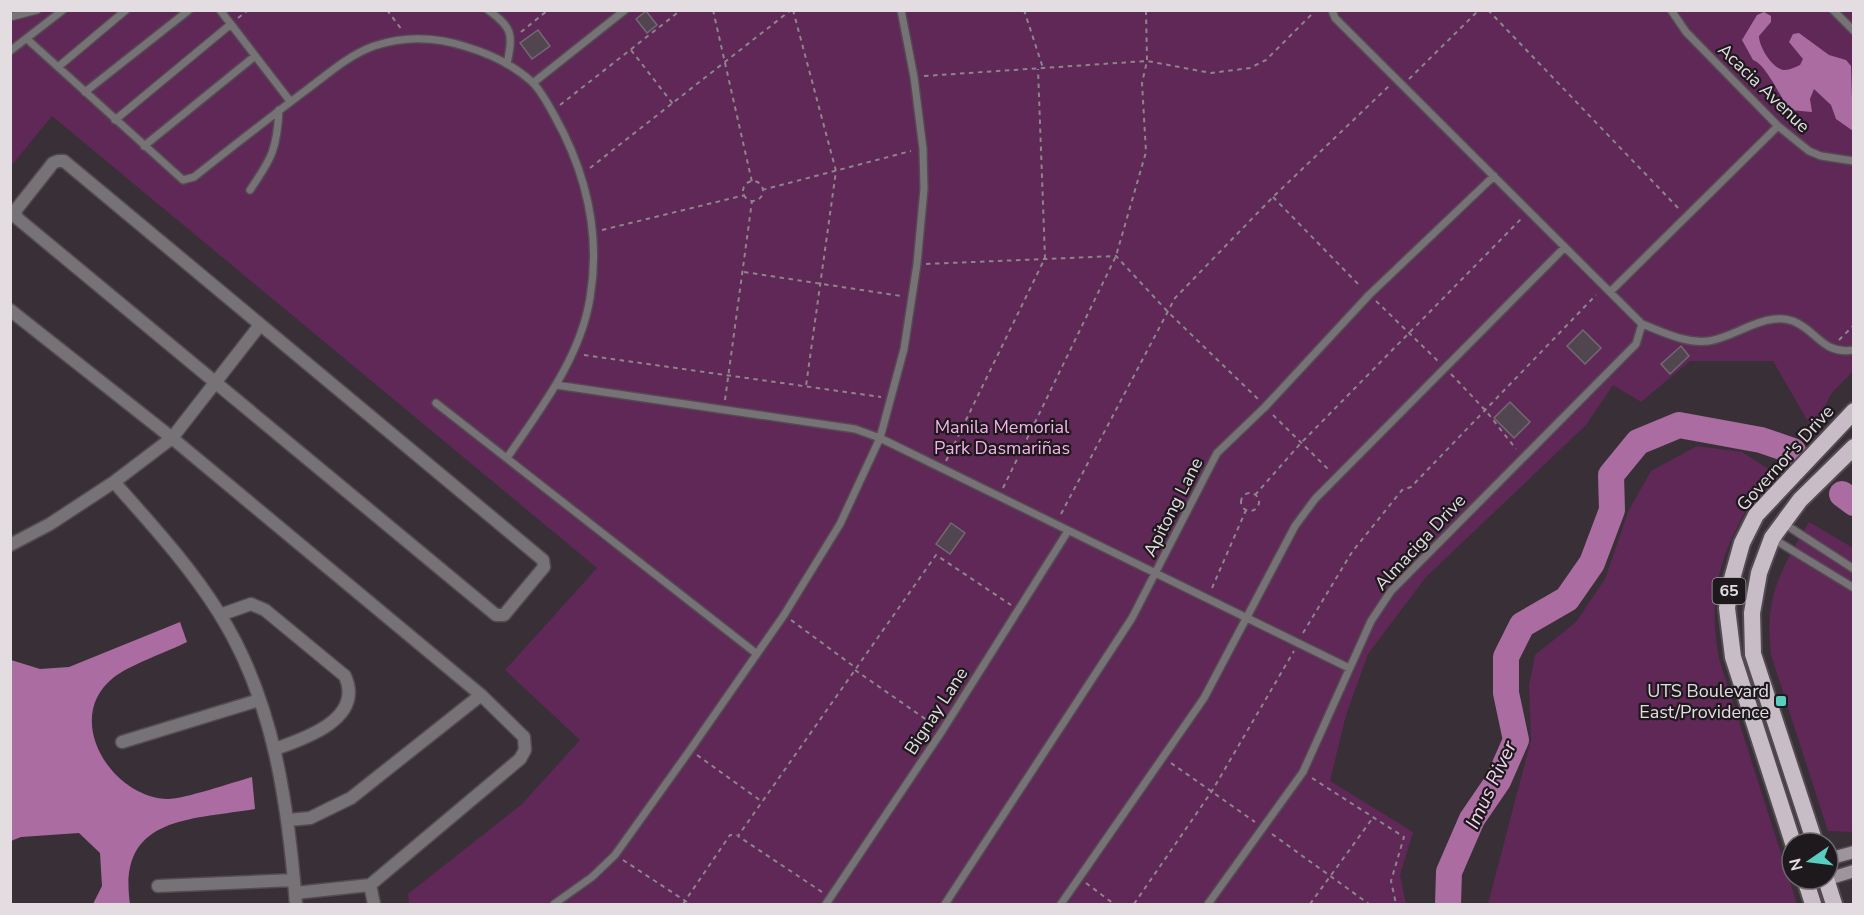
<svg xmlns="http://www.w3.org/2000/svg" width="1864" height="915" viewBox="0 0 1864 915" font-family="'Nunito Sans',sans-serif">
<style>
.green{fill:#5f2857}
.water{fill:#ab6ca1}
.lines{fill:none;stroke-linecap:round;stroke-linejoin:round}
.river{stroke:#ab6ca1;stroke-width:26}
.building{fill:#51464f;stroke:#746972;stroke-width:1.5}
.service-casing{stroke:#544b52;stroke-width:10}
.minor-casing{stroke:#544b52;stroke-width:15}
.secondary-casing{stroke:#544b52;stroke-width:15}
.trunk-casing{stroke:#544b52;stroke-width:20}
.path{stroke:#8d858b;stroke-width:2;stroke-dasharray:4.5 4.5;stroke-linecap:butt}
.service{stroke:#777276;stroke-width:7}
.minor{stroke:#777276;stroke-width:12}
.secondary{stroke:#9e959c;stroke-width:12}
.trunk{stroke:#c8bdc6;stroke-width:16}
.poi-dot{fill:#59cebe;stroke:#1d191c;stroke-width:2}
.labels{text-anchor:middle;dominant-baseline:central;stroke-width:4.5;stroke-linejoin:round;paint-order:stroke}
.shield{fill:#1d191c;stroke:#a8a2a7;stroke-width:1.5}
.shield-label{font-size:16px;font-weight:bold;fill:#e3dde2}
.street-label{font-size:18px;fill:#e3dde2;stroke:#1d191c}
.park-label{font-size:18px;fill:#f7b1ea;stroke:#1d191c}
.poi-label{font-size:18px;fill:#e3dde2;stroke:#1d191c;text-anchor:end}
.water-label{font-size:20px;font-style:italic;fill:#f6d2ef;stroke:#1d191c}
</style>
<rect width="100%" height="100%" fill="#392f37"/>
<path class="green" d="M11,11H1853V371L1831,394L1813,430L1773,361H1690L1641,402L1613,385L1586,425L1426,577L1368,654L1346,715L1330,781L1413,832L1400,875L1406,904H409L408,894L522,804L580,740L505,670L597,568L52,116L11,166Z
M1697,446L1742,452L1770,470C1729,537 1704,579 1719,659L1797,904H1488L1531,740L1529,686L1535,655L1576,622L1605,579L1628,512L1651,471Z
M1809,522L1853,548V832L1828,831L1771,655C1764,596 1780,572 1809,522Z"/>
<path class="water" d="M1764,12L1771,16V22L1759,36C1759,47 1773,70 1785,70C1790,70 1795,67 1800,65L1803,59L1789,42L1793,34L1799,33L1829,55L1846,60L1851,66L1853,131L1836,119L1831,105L1814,89L1810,99L1812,112L1790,110C1780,97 1766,64 1753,60L1742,40L1757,15Z
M180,622L187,642C169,651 127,666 113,678C62,719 112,798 168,799C184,799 234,782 252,777L255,809C190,820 117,816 130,904H93L102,886L100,853L79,833L21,837L11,841V660L40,669L69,667Z"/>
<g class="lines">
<path class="river" d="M1842,494L1854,503
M1448,904L1449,872L1472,819L1498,781L1516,740L1506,693V657L1522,625L1567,599L1592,563L1612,510L1611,475L1638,442L1679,425L1761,440L1793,451"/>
</g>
<path class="building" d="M646,11L657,25L647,33L636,19Z
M538,30L550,46L532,59L520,43Z
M1583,330L1601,348L1585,364L1567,346Z
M1681,346L1689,356L1670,374L1661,364Z
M1510,402L1530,422L1514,438L1494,418Z
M951,523L965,533L950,554L936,544Z"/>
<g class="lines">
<defs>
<path id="service" d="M220,10L290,101
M488,10C513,28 513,34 507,64
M1332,10L1335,18L1642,324C1663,332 1686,344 1709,341C1736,337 1765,311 1793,321C1818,331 1822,355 1854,350
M1671,10L1686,32L1778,126L1809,151L1821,156L1854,161
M1833,10L1854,31
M10,17L37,10
M27,39L183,180L194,177C232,147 270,117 309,88C329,73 349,55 374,46C404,36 437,37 467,47C490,54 513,65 531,81C540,89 548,104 554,115C586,172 601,233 590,298C580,359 540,409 507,458
M10,51L63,10
M58,67L126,10
M533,83L625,10
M85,92L189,10
M115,120L231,24
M144,146L255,56
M250,190C272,158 277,149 279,110
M1610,292L1778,126
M556,385L855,429L880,438L1349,668
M436,403L757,654
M1783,523L1854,569
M1772,538L1854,588
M554,904L592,877L615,855L690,750L784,615L840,524L880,438L904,349L917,264L924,189L923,149L914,77L901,10
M826,904L942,731L1068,531
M945,904L1132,618L1217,453L1265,407L1369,295L1494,176
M1061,904L1204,698L1295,526L1315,499L1565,247
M1208,904L1303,772L1371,621L1391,591L1636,344L1642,324"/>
<path id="minor" d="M58,161H64L543,560L544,567L504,615H496L17,218L15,211L53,163Z
M10,310L172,438L481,695L524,737L525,750L520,759L370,885L295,893
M114,482C151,524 189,565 219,613C274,700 288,804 296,904
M10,545L50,524L114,482L172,438L260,325
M220,615L251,604L265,610L345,676C364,718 307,738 275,749
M122,742L259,700
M288,820L310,818L351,798L481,695
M370,885L374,904
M158,886L294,880"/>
<path id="secondary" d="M1828,859L1854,852
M1828,879L1854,871"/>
<path id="trunk" d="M1793,843L1733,657L1727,608L1730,586L1742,543L1756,515L1854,411
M1815,843L1753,654L1752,613L1759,573L1772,538L1800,500L1854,447
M1805,879L1813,904
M1826,879L1834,904"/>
</defs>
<use href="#service" class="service-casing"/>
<use href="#minor" class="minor-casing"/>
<use href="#secondary" class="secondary-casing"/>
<use href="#trunk" class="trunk-casing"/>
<path class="path" d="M387,10L402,30
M713,10L752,182
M793,10L836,171L806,386
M1024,10L1043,68
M1488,10L1680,210
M238,18L248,10
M521,32L548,10
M631,50L673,104
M924,76L1147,61L1211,73L1250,68L1266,60L1316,10
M1409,79L1479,10
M560,105L681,10
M590,168L791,10
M743 191a10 10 0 1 1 20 0a10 10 0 1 1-20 0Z
M762,190L911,151
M1273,197L1361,287
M602,230L745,195
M926,264L1116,256L1168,312L1259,400
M744,272L901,296
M1376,301L1439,362
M1839,340L1854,325
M584,355L881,397
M1451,374L1486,411L1516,449
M725,400L752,201
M1273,415L1329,470
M946,461L1045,258L1038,69
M1003,488L1116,256L1146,152L1142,83L1147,61L1146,10
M1241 502a9 9 0 1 1 18 0a9 9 0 1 1-18 0Z
M1255,495L1301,443L1521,219
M1061,514L1175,298L1273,197L1390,85
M1212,588L1246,510
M791,620L856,668
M1303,633L1352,552L1402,490L1411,487L1596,295
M855,670L934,725
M697,755L761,801
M1171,763L1255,822
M1312,778L1404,837L1391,881L1396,904
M1272,834L1369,904
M623,860L690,904
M1086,883L1114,904
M822,892L738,836L936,555L1011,605
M683,904L730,835H737
M1134,904L1212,791L1294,651
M1310,904L1372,819"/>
<use href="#service" class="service"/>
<use href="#minor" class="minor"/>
<use href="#secondary" class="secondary"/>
<use href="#trunk" class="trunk"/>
</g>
<rect class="poi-dot" x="1775" y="695" width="12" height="12" rx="3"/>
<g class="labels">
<rect class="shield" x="1712.5" y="578" width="33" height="26" rx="4.5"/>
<g class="shield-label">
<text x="1729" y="591">65</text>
</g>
<g class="street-label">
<text transform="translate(1764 88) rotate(44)">Acacia Avenue</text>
<text transform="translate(1785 458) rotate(-48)">Governor's Drive</text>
<text transform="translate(1173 507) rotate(-63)">Apitong Lane</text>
<text transform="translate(1420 542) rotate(-47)">Almaciga Drive</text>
<text transform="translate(936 711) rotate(-57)">Bignay Lane</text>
</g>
<g class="park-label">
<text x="1002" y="427">Manila Memorial<tspan x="1002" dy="21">Park Dasmariñas</tspan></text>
</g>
<g class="poi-label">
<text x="1769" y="691">UTS Boulevard<tspan x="1769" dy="21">East/Providence</tspan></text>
</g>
<g class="water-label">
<text transform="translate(1491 785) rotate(-65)">Imus River</text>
</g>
</g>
<rect width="1864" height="915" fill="none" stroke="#e3dde2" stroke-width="24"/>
<g transform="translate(1810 861) rotate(256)"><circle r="28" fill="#1d191c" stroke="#6c676b" stroke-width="1.5"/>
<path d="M0-4.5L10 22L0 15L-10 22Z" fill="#59cebe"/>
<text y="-9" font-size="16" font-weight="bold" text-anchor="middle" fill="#e3dde2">N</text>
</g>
</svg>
